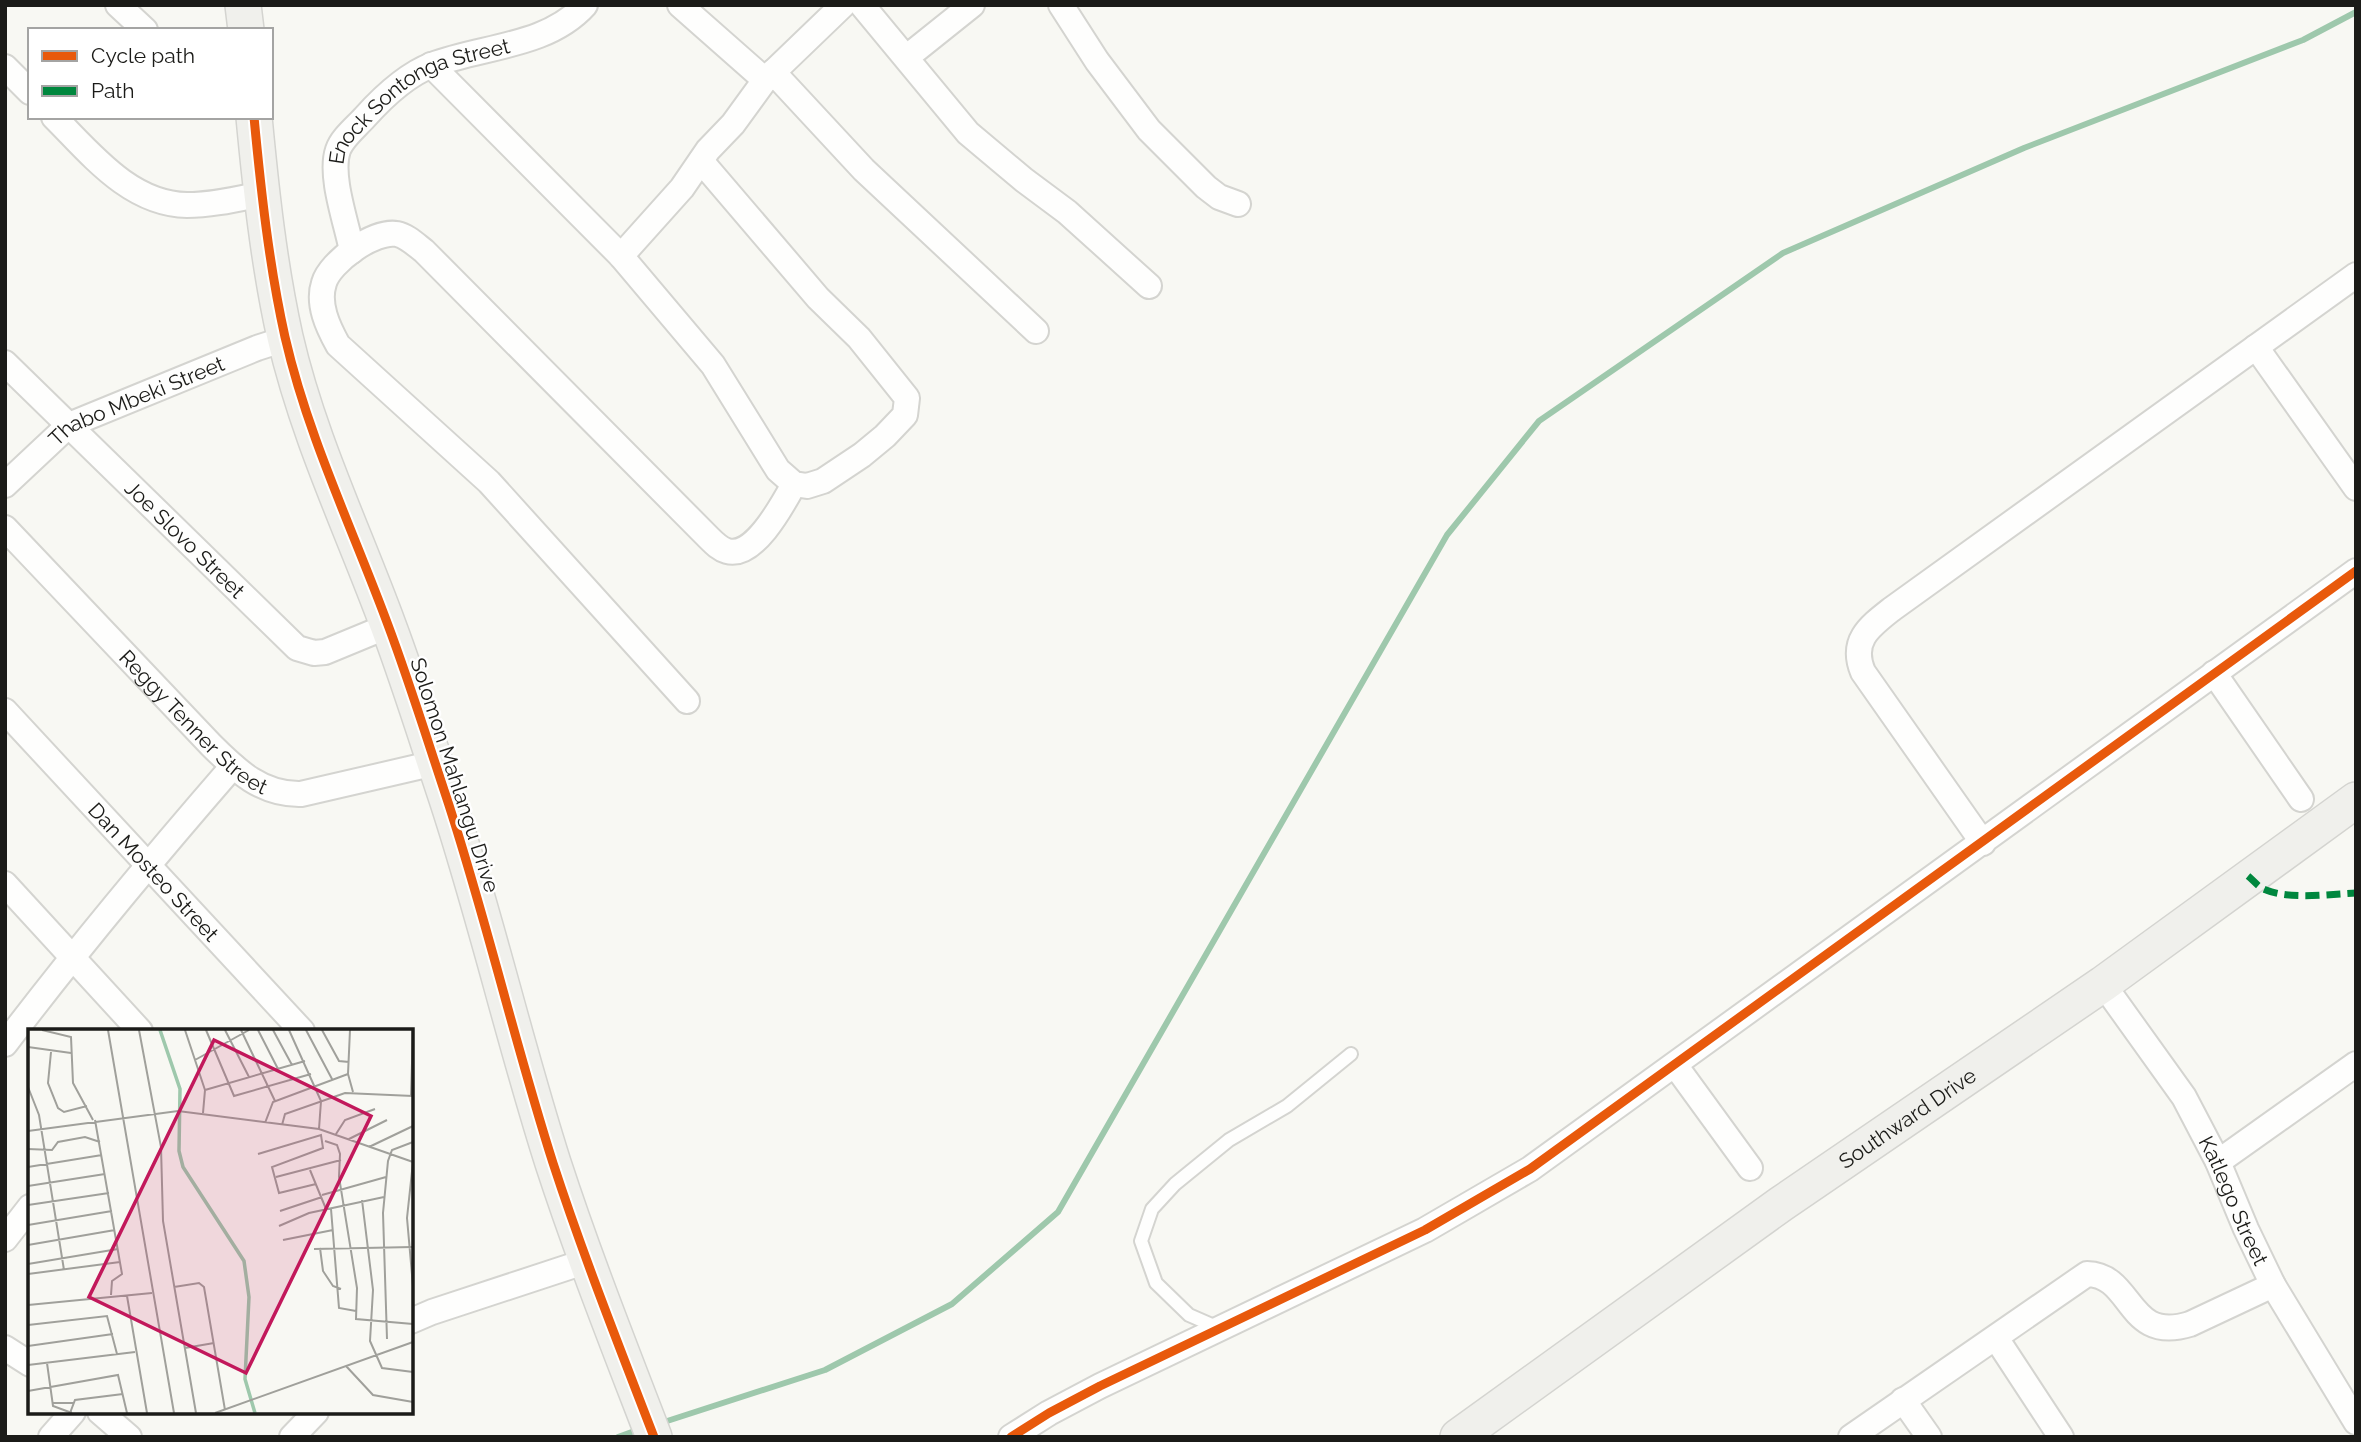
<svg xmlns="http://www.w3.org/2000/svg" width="2361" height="1442" viewBox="0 0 2361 1442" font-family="Raleway,sans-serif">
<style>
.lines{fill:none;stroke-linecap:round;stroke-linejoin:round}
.stream{stroke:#9ec8ac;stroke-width:6}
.lane-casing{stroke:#d4d4d0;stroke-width:16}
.street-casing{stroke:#d4d4d0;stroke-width:28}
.secondary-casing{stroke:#d4d4d0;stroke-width:38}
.lane{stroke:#fefefd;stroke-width:12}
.street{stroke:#fefefd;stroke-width:24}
.secondary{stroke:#f0f0ec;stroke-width:35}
.quiet{stroke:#00873e;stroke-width:7;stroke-dasharray:14 7;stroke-linecap:butt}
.cycleway-casing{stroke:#fff;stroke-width:13}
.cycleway{stroke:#e8590c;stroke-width:9}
.labels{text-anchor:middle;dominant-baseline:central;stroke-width:5;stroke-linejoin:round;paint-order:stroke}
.street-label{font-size:21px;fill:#1b1b18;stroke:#fff}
.inset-river{fill:none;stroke:#9ec8ac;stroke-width:3.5}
.inset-road{fill:none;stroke:#a0a09b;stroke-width:2}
.view{fill:#c2185b;fill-opacity:0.15;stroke:#c2185b;stroke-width:3.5}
.inset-edge{fill:none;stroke:#1b1b18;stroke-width:3.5}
</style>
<rect width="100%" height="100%" fill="#f8f8f3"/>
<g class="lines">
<path class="stream" d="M661,1423L825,1370L952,1304L1058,1212L1447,535L1539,421L1783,253L2024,148L2303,40L2356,12
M618,1437L640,1429"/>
<defs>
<path id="lane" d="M1221,1329L1189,1315L1156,1283L1141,1241L1152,1209L1175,1184L1229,1140L1287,1106L1351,1054"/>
<g id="street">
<path d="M118,5L145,30"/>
<path d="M680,5L765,80"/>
<path d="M862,5L968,133L1024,180L1067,212L1149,286"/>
<path d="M1061,5L1097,61L1149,130L1206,187L1219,197L1238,204"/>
<path d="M907,57L972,5"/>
<path d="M431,65L621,256L713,365L778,470L794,484L807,486L823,481L862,455L885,436L905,415L907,398L859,338L818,298L701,161"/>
<path d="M5,67L30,92"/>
<path d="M773,72L864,170L1036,331"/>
<path d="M54,117C91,154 130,204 187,205C212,205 237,199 262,194"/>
<path id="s1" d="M352,251C347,224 329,176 338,150C342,138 356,127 365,117C383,97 406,75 432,65C482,46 547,47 585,5"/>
<path d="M621,256L682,188L708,150L733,124L765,80L843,5"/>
<path d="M2256,347L2356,488"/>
<path id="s2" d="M5,363L297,648L314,653L325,652L388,626"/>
<path id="s3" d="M5,485L69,425L257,348L285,339"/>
<path id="s4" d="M5,528L211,745C237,771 262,795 301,794L435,763"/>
<path d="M2214,673L2301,799"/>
<path d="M687,701L489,482L338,345C328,327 317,304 324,283C330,262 374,230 397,234C407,236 416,245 424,251L709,538C715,544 720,549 727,551C754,559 783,504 794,484"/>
<path id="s5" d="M5,711L302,1031"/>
<path d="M1983,843L1863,672C1850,641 1869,627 1892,609L2356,275"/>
<path d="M5,884L140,1031"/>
<path id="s6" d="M2103,984L2184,1097L2218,1162L2246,1229L2273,1285L2356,1422"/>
<path d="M5,1044C78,948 154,857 233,766"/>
<path d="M1675,1065L1750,1168"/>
<path d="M2218,1162L2356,1064"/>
<path d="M5,1239L30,1207"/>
<path d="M411,1321L432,1312L587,1261"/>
<path d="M1996,1338L2061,1437"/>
<path d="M5,1348L30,1364"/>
<path d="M1903,1400L1929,1437"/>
<path d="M100,1412L129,1437"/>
<path d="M51,1437L73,1412"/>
<path d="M292,1437L316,1412"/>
<path d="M1011,1437L1049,1413L1100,1386L1425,1230L1530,1169L2356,571"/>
<path d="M1851,1437L2087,1274C2134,1275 2126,1344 2190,1324L2273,1285"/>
</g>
<g id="secondary">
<path d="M243,5L246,30"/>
<path d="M254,117C261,191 269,265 285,337C308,437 353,530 388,625C409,681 427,739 446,796C486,917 514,1041 553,1163C583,1255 619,1346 654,1437"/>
<path id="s7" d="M1458,1437L1781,1204L2103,984L2356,800"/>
</g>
</defs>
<use href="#lane" class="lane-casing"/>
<use href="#street" class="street-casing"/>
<use href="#secondary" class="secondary-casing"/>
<use href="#lane" class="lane"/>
<use href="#street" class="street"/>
<use href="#secondary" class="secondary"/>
<path class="quiet" d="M2248,876C2254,881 2259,888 2266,890C2290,900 2330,894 2356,893"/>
<defs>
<path id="cycleway" d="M254,117C261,191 269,265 285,337C308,437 353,530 388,625C409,681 427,739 446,796C486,917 514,1041 553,1163C583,1255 619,1346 654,1437
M1011,1437L1049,1413L1100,1386L1425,1230L1530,1169L2356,571"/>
</defs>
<use href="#cycleway" class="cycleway-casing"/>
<use href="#cycleway" class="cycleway"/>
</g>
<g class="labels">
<g class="street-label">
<text stroke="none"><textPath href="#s1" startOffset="200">Enock Sontonga Street</textPath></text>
<text stroke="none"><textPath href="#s3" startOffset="159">Thabo Mbeki Street</textPath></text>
<text stroke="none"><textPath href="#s2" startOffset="252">Joe Slovo Street</textPath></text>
<text stroke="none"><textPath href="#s4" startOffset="271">Reggy Tenner Street</textPath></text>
<text transform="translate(455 775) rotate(72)">Solomon Mahlangu Drive</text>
<text stroke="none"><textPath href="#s5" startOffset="219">Dan Mosteo Street</textPath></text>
<text stroke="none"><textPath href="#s7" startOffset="551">Southward Drive</textPath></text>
<text stroke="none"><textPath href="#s6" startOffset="254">Katlego Street</textPath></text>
</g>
</g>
<g transform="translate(28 1029)">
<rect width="385" height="385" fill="#f8f8f3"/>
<path class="inset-river" d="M132,1L152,60L151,122L155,138L216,232L221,268L217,350L227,384"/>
<path class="inset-road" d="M14,1L43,8L45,54L65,91M80,1L146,384M111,1L133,118L135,192L168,384M157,1L177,61L175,84M178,1L206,67L283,45M197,1L221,48M213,1L247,72M230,1L250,40M245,1L264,36M261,1L293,72L291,100M278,1L304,50M294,1L311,32L321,33M322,1L320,45L325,63M0,18L43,24M23,23L20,54L30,79L36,83L59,77M167,31L221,1M0,58L11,86L36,241M177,61L277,32M383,67L385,1M67,91L94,245L84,252L83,266M237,94L245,73L320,45M254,96L257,85L317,64L385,67M0,102L150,82L291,100L385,133M308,105L317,91L347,80M321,110L359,91M297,112L309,116L312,125L311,148L329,259L328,290L385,295M341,118L385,97M0,120L24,121L30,113L57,108L72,113M230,125L293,106L295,119L244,138L251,164L288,155M385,133L379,189L385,257M0,138L74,126M282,141L298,180M248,148L313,131M0,157L77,145M294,166L358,148M334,171L345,261L342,312L354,339L385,343M0,176L81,164M303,180L311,279L328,282M252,182L294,168M0,196L84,182M251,197L281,184L356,168M255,211L305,201M0,216L87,201M292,219L295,242L305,257L313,260M286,220L385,218M0,235L90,220M0,245L92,233M146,258L171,254L176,258L197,381M99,267L119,384M0,276L124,264M0,296L79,287L89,325M359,310L355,184L360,132L364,121L385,113M0,317L85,305M157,319L186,314M19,334L25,377L44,384M0,336L107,323M318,337L345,366L385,373M0,362L90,346L99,384M24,374H45M42,384L47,371L95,365M187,384L385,313"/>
<path class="view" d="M186,11L343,87L218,344L61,268Z"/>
<rect width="385" height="385" class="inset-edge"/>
</g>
<rect width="2361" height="1442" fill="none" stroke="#1b1b18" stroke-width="14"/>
<rect x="28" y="28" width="245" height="91" fill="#ffffff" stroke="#a4a4a3" stroke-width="2"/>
<rect x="42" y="51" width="35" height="10" fill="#e8590c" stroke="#a4a4a3" stroke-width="2"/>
<text x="91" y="63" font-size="21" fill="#1b1b18">Cycle path</text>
<rect x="42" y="86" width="35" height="10" fill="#00873e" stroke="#a4a4a3" stroke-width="2"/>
<text x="91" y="98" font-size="21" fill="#1b1b18">Path</text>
</svg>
